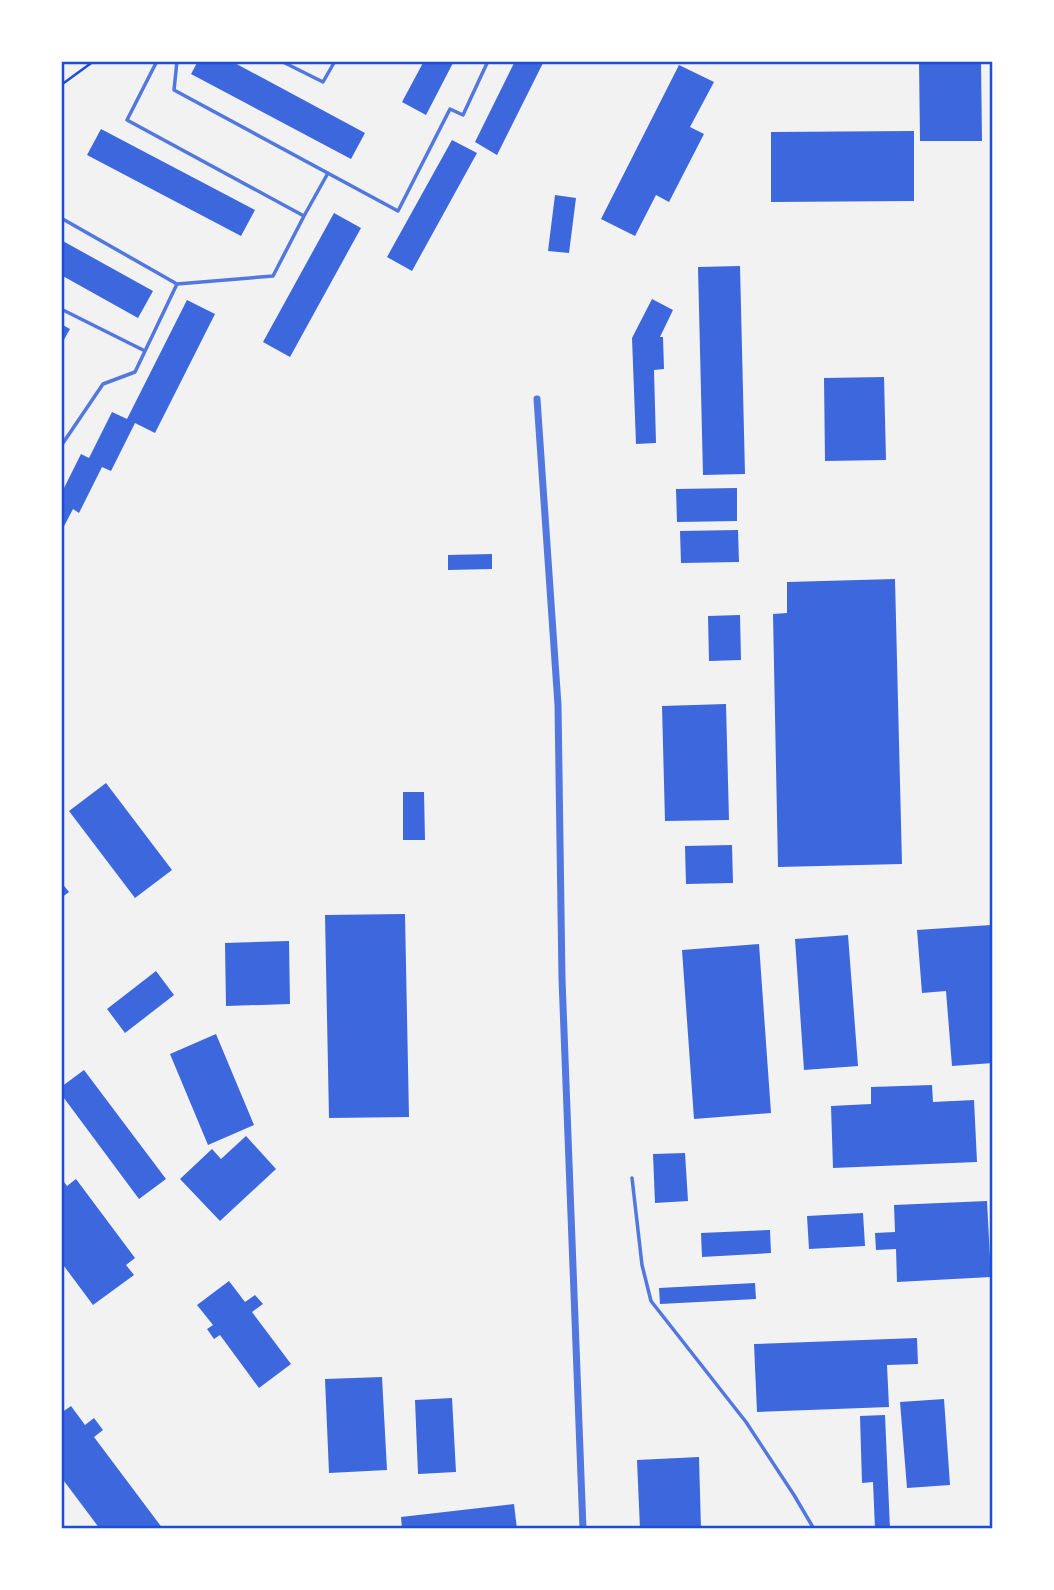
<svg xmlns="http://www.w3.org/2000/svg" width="1054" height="1590" viewBox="0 0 1054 1590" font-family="'Roboto Serif',serif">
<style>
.building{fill:#3d67dc}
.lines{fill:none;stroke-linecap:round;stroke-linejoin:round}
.path{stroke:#1d4ed8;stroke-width:2.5}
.service{stroke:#5277de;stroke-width:3.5}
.minor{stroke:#5277de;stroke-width:7}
.neatline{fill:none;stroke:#1d4ed8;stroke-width:2.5}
</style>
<rect width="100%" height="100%" fill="#f2f2f2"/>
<path class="building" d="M198,61H231L365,133L351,159L191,74Z
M424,61H454L426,115L402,102Z
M515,61H544L497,155L475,142Z
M919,61H981L982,141H920Z
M679,65L714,82L690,127L704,134L669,202L656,195L635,236L601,219Z
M101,129L255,210L241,236L87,155Z
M914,131V201L771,202V132Z
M452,140L477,153L412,271L387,257Z
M555,195L576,198L569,253L548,251Z
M334,213L361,228L290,357L263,342Z
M61,240L153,291L138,318L61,275Z
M740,266L745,474L703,475L698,267Z
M652,299L673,310L660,337H663L664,369L654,370L656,443L636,444L632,338Z
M187,300L215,314L155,433L135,423L111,471L102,467L79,513L73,509L61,532V494L81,454L89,458L112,412L127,419Z
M61,324L70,329L61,345Z
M884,377L886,460L825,461L824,378Z
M737,488V521L677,522L676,489Z
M738,530L739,562L681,563L680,531Z
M492,554V569L448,570V555Z
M895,579L902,864L778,867L773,614L787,613V582Z
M740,615L741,660L709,661L708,616Z
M726,704L729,820L665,821L662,706Z
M106,783L172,870L135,898L69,811Z
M403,792H424L425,840H403Z
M732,845L733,883L686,884L685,846Z
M61,882L69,892L61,898Z
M405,914L409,1117L329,1118L325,915Z
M991,925L993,953V1063L952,1066L946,991L922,993L917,930Z
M848,935L858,1066L804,1070L795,939Z
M289,941L290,1004L226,1006L225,943Z
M759,944L771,1113L694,1119L682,950Z
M156,971L174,995L125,1033L107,1009Z
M216,1034L254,1125L208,1145L170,1054Z
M84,1070L166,1179L139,1199L61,1094V1087Z
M932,1085L933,1102L974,1100L977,1162L833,1168L831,1106L871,1104V1087Z
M246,1136L276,1169L220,1221L180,1179L212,1149L221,1159Z
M685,1153L688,1201L655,1203L653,1154Z
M61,1178L67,1186L76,1179L135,1258L126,1265L134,1275L93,1305L61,1262Z
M987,1201L991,1277L897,1282L896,1249L876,1250L875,1233L895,1232L894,1205Z
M863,1213L865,1246L809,1249L807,1216Z
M770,1230L771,1253L702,1257L701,1233Z
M229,1281L245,1302L255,1295L263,1304L252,1312L291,1364L259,1388L220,1335L214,1339L207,1329L213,1325L197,1305Z
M755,1283L756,1299L660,1304L659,1288Z
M917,1338L918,1364L887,1365L889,1407L757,1412L754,1344Z
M382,1377L387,1470L329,1473L325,1379Z
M452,1398L456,1472L418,1474L415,1400Z
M944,1399L950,1485L907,1488L900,1402Z
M71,1406L85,1425L94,1418L103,1430L94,1437L163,1529H100L61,1477V1413Z
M885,1415L890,1529H875L873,1482L862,1483L860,1416Z
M699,1457L701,1529H640L637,1460Z
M514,1504L517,1529H402L401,1517Z"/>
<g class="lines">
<path class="path" d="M61,85L94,61"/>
<path class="service" d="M157,61L127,120L304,216L328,173
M177,61L174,90L398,211L450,109L463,115L488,61
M281,61L323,82L335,61
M61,218L177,284L273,276L304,216
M61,309L145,351
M61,446L103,384L135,372L177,284
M632,1178L642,1265L651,1301L746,1422L794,1495L814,1529"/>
<path class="minor" d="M537,399L558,705L562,979L583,1529"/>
</g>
<rect width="1054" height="1590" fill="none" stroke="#ffffff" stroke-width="126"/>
<rect x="63" y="63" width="928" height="1464" class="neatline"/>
</svg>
